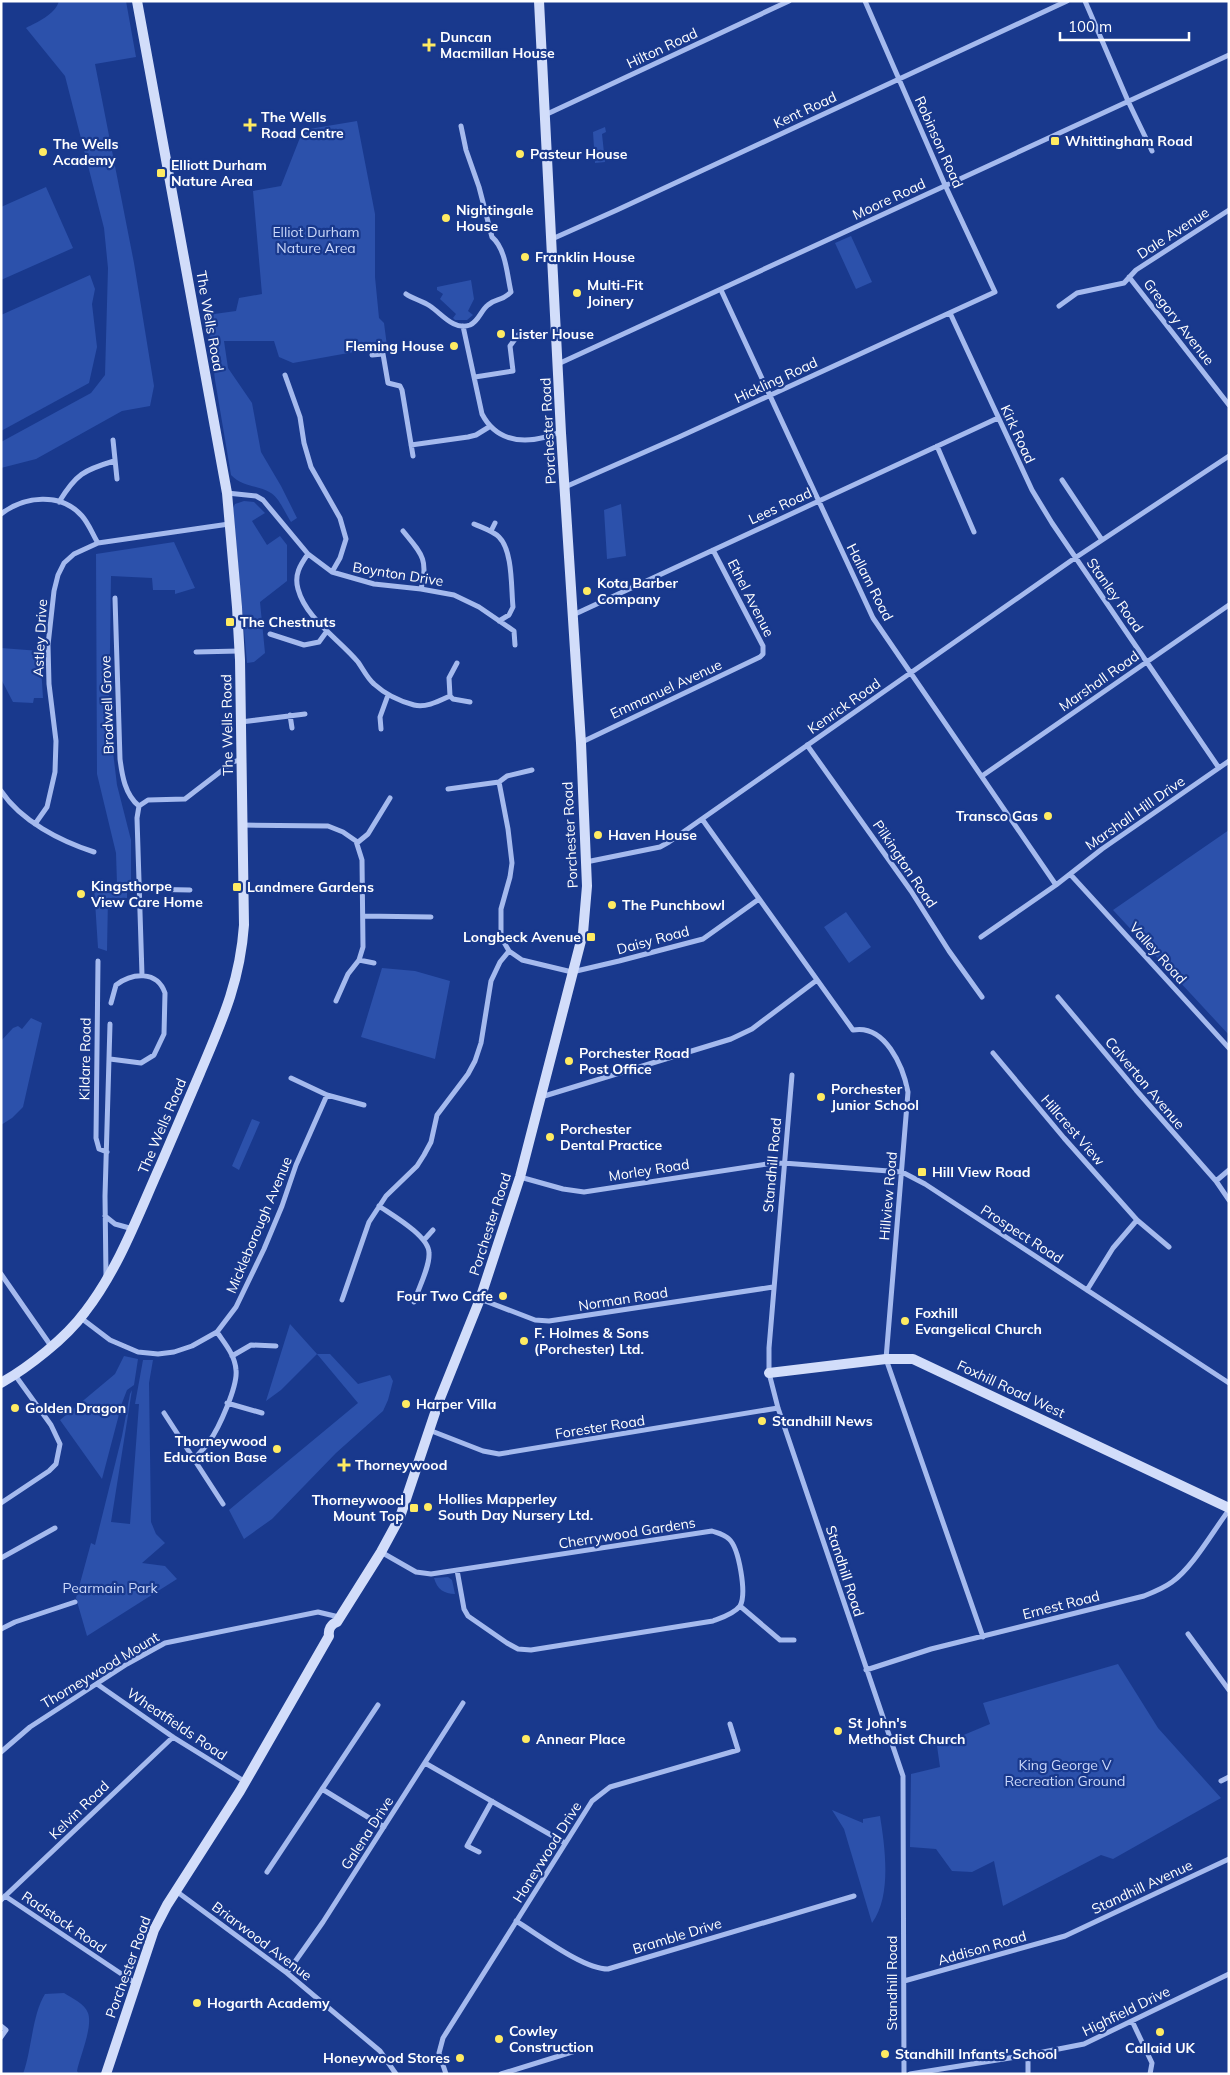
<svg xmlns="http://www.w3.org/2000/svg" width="1230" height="2075" viewBox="0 0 1230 2075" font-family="Mulish,sans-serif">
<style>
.green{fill:#2c51ab}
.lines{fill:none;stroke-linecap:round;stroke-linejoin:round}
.street{stroke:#a5baee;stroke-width:5}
.secondary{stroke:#d2ddfa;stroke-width:10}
.poi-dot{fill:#ffeb62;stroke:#19398d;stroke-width:2}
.labels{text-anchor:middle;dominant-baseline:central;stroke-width:4.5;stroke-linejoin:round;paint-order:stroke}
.poi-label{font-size:14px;font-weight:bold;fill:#fff;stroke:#19398d;text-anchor:start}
.street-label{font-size:14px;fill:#fff;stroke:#19398d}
.park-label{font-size:14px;fill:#cbd8fa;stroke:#19398d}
</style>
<rect width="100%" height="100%" fill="#19398d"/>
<path class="green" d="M59,1H126L136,57L95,64L134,263L154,386L150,406L122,411L36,459L1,468V442L91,393L105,375L108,268L104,228L65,76L26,28C37,22 55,15 59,1Z
M357,121L375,214V277L379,318L384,323L387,346L293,363L279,357L274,341H224L228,368L252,403L261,452L281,486L297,518L291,522C285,513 280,499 271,493C258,485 242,487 231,475L215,380L207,315L236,311L239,298L262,294L253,191L281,186L303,130Z
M605,127L606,132L602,134L605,162L595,163L593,132Z
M46,187L73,248L1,280V207Z
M851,236L872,282L856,289L835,243Z
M90,275L95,289L92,304L97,347L89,383L1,431V315Z
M471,280L474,299L468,311L473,315L467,320H455L453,318L456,314L440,299L443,294L437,290V287Z
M244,501L254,502L265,513L252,521L267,545L280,536L287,545V581L260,602L265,653L254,662L247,663L233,508L235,504Z
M621,504L626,556L607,559L604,510Z
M174,542L195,588L175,594V590H153L152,578L111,576L109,719L117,785L131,840V890L127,889V898H108L107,951L98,948L94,886L117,884L116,853L97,774L96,554Z
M1,648L40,651L43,698H34L33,703L13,702L1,679Z
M1229,830V1035L1113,910Z
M846,912L871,947L849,963L824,927Z
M382,968L415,971L450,981L435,1059L361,1037Z
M31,1018L42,1023L23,1107L12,1118L1,1125V1041L13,1028L18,1026L22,1029Z
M252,1119L260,1122L239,1170L232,1166Z
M290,1324L317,1354H330L358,1384L390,1375L393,1381L388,1400L383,1411L336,1453L272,1519L244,1539L229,1510L358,1403L317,1354L281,1390L266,1401Z
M124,1356L138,1359L134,1385L127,1390L122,1403L102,1479L60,1420L115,1374Z
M143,1360H153L149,1383L151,1522L156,1534L165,1543L142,1563L165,1566L177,1579L87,1636L76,1598L91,1543L95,1545L122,1436L130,1394L132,1390L111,1522L130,1524L139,1404H135Z
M448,1577L452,1580L455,1594C444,1594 437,1589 434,1578Z
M1118,1664L1158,1728L1221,1798L1113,1859L1101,1855L1003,1906L994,1861L972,1872L952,1871L936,1849L910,1847L911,1774L940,1767L937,1746L990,1724L983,1703Z
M832,1810L863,1823V1819L880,1816C885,1847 892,1896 872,1923L844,1829Z
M64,1993C72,1998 85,2004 88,2013C93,2027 80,2056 77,2071L79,2074H23C32,2049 32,2015 45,1994Z"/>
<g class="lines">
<path class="street" d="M1085,1L1128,101L1152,151
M545,115L789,1
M552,239L617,210L1067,1
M1129,277L1229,405
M721,290L873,618L1056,885
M406,294C413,299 423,301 430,306C442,314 454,331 470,325C479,321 481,310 488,305C496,298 501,302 511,292C507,275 506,249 492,237L479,187L466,150L461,126
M1059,306L1077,293L1124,283L1136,270L1229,210
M950,313L1032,490L1052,523L1219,768
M463,326L482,414C495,439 519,444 546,437C551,435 555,433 561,433
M372,355L383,354L388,383L400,386L402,390L413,456
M558,364L1229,55
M285,375L300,417L304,443L311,467L340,518L346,539L340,558L332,572
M475,377L513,371L510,346L518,335L533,333
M113,440L117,479
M411,445L468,437L476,435L489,427
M937,446L974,532
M1062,480L1102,540
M565,487L679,437L995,292L945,185L865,1
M227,493L256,496L263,500L308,554L332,572L374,584L421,589L454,595L479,607L514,631L515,645
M59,502C76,474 84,470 114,461
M1,514C24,496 61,492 82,516C89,524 93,535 98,543
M474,524C483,528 493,531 499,537C513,551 511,588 513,607L509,615L499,621
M403,531C421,553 429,559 421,589
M491,531L495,523
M308,554C300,565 294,575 298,589C306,619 339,639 358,662C363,669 367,678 374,684C385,694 399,701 414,705C426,708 439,701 450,696L453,699L470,702
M115,598L120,759C122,775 125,795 139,806
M573,615L998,418
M270,634L304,645L319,642L327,631
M196,652L239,651
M450,696L449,678L457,663
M290,715L292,728
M241,722L305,714
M381,729L380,717L388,695
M582,742L760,657L763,654V646L713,550
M807,745L911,891L949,951L982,997
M982,776L1229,605
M499,782L507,776L532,770
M448,789L499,782L508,829L512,863L510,877L501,909V937L509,951L522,960L572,972L619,961L703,939L759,899
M1,791C21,821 60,841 94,852
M139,806L137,818L142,975
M139,806L148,800L185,799L233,762L242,759
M702,819L853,1030C885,1024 903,1066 908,1092L886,1359L983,1637
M35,824L47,807L55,772L56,741L49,684L48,645L54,591L58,575L64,563L74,554L98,543L229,524
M243,825L328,826L343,832L356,841L362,860L363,947L359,960L348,974L336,1001
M357,843L368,834L390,798
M586,862L660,847L669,842L1072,560L1229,456
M1070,874L1229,1048
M140,889L190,890
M363,916L431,917
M981,937L1056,885L1102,849L1229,761
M359,960L374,963
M98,961L96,1138L99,1149L107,1152
M1058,997L1136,1090L1216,1181L1229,1200
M993,1053L1064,1138L1137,1220L1169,1247
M110,1059L141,1063L154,1055L164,1034L165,993C157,970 132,973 116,985L111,1003
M792,1075L769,1348V1373L778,1408L903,1776L904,2074
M291,1078L327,1095L364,1105
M541,1097L731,1039L752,1029L817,980
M520,1177L563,1189L584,1192L767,1164L783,1163L902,1172L925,1184L1229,1383
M1216,1181L1229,1170
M379,1206C392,1215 429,1236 429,1253C430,1267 418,1289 414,1302
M105,1216L115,1224L133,1229
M424,1240L433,1230
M1,1274L51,1346
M106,1276L105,1196L110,1024
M1087,1290L1113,1248L1137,1220
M480,1299L535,1320L549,1321L773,1287
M342,1300L369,1222L386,1196L417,1166L424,1155L431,1142L437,1115L468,1074L475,1061L481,1043L491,981L500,962L509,951
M81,1318L110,1340L138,1352L158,1354L174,1352L192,1346L217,1332L236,1307L264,1249L282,1206L296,1165L327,1095
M232,1356L251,1345L276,1346
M227,1403L262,1413
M164,1413L223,1504
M429,1430L483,1451L499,1454L778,1408
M194,1459C199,1453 205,1448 209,1442C219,1428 238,1386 236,1370C235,1355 225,1344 217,1332
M1,1503L49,1471L56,1464L60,1444L51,1425L15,1375
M381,1552L416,1572L431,1574L712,1531C718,1533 724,1534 729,1539C739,1548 747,1594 740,1606C734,1614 721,1618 713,1621L531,1650L518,1649L507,1643L468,1616L464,1609L457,1570
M1,1558L55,1528
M740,1606L780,1640H794
M1,1629L15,1622L75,1602
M1188,1634L1229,1690
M866,1670L931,1649L1144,1596C1154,1592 1164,1588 1172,1582C1193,1567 1213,1531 1229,1510
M97,1684L173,1737L244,1781
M1,1752L30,1727L127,1664L165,1643L318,1612L339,1617
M425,1763L565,1843
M1221,1781L1229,1777
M322,1789L384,1827
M479,1852L467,1846L492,1801
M267,1872L378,1705
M176,1891L287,1973L380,2051L396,2074
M5,1896L135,1983
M1,1900L173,1737
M516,1921C539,1935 583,1969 608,1969L854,1896
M287,1973L323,1922L463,1703
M904,1981L1065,1936L1229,1859
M1132,2021L1152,2063L1150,2074
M1,2026L6,2030L1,2037
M1028,2055V2074
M446,2074L439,2053L443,2038L592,1801L610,1787L738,1750L730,1724
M501,2074L585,2048
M910,2074L1028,2055L1084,2044L1229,1974"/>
<path class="secondary" d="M769,1373L886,1359H913L1229,1508
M1,1383C29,1367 66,1338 85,1312C119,1268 138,1215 161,1164C174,1134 187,1103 200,1073C222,1021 240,982 244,925L240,660L237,607L227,493L137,1
M106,2074L154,1930L167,1905L240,1791L329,1636C328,1630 331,1624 337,1622L381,1552L400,1517L439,1401L480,1299L520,1177L583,933L587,886L581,743L561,433L539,1"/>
</g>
<g class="poi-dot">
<path d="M426.5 37.5h5v5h5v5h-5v5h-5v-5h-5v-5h5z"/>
<path d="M247.5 117.5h5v5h5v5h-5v5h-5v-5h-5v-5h5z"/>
<rect x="1050" y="136" width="10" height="10" rx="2.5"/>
<circle cx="43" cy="152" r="5"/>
<circle cx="520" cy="154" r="5"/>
<rect x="156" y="168" width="10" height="10" rx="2.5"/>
<circle cx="446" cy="218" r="5"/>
<circle cx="525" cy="257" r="5"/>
<circle cx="577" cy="293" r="5"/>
<circle cx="501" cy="334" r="5"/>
<circle cx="454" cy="346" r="5"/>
<circle cx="587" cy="591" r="5"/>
<rect x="225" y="617" width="10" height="10" rx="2.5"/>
<circle cx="1048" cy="816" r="5"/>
<circle cx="598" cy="835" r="5"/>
<rect x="232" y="882" width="10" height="10" rx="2.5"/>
<circle cx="81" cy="894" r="5"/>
<circle cx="612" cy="905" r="5"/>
<rect x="586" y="932" width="10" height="10" rx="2.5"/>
<circle cx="569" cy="1061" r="5"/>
<circle cx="821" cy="1097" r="5"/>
<circle cx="550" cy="1137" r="5"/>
<rect x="917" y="1167" width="10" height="10" rx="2.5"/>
<circle cx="503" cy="1296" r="5"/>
<circle cx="905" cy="1321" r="5"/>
<circle cx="524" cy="1341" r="5"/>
<circle cx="406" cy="1404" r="5"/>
<circle cx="15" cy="1408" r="5"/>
<circle cx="762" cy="1421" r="5"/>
<circle cx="277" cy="1449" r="5"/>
<path d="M341.5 1457.5h5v5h5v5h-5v5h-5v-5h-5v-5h5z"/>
<circle cx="428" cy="1507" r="5"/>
<rect x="409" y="1503" width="10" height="10" rx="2.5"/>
<circle cx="838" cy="1731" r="5"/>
<circle cx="526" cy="1739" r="5"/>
<circle cx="197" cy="2003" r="5"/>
<circle cx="1160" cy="2032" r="5"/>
<circle cx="499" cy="2039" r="5"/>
<circle cx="885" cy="2054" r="5"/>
<circle cx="460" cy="2058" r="5"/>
</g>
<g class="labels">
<g class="poi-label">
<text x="440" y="37">Duncan<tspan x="440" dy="16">Macmillan House</tspan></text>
<text x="261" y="117">The Wells<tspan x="261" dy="16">Road Centre</tspan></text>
<text x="1065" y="141">Whittingham Road</text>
<text x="53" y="144">The Wells<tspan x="53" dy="16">Academy</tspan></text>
<text x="530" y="154">Pasteur House</text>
<text x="171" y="165">Elliott Durham<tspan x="171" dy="16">Nature Area</tspan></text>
<text x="456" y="210">Nightingale<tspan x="456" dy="16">House</tspan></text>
<text x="535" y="257">Franklin House</text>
<text x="587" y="285">Multi-Fit<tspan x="587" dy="16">Joinery</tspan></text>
<text x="511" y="334">Lister House</text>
<text x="444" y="346" text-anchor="end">Fleming House</text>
<text x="597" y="583">Kota Barber<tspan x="597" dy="16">Company</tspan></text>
<text x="240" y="622">The Chestnuts</text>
<text x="1038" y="816" text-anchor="end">Transco Gas</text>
<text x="608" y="835">Haven House</text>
<text x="91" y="886">Kingsthorpe<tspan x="91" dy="16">View Care Home</tspan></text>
<text x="247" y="887">Landmere Gardens</text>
<text x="622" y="905">The Punchbowl</text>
<text x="581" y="937" text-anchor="end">Longbeck Avenue</text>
<text x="579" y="1053">Porchester Road<tspan x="579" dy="16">Post Office</tspan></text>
<text x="831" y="1089">Porchester<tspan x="831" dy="16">Junior School</tspan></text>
<text x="560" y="1129">Porchester<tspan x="560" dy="16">Dental Practice</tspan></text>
<text x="932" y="1172">Hill View Road</text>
<text x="493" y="1296" text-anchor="end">Four Two Cafe</text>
<text x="915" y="1313">Foxhill<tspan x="915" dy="16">Evangelical Church</tspan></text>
<text x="534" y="1333">F. Holmes &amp; Sons<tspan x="534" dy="16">(Porchester) Ltd.</tspan></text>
<text x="416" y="1404">Harper Villa</text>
<text x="25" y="1408">Golden Dragon</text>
<text x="772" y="1421">Standhill News</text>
<text x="267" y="1441" text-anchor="end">Thorneywood<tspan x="267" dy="16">Education Base</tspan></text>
<text x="355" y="1465">Thorneywood</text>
<text x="438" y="1499">Hollies Mapperley<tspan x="438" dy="16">South Day Nursery Ltd.</tspan></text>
<text x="404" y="1500" text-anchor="end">Thorneywood<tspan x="404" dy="16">Mount Top</tspan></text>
<text x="848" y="1723">St John's<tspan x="848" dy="16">Methodist Church</tspan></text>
<text x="536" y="1739">Annear Place</text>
<text x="207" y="2003">Hogarth Academy</text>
<text x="509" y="2031">Cowley<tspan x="509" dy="16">Construction</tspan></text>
<text x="1160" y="2048" text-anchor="middle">Callaid UK</text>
<text x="895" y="2054">Standhill Infants' School</text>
<text x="450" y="2058" text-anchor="end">Honeywood Stores</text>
</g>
<g class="street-label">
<text transform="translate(662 48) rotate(-25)">Hilton Road</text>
<text transform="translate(805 110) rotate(-25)">Kent Road</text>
<text transform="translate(939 142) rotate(66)">Robinson Road</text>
<text transform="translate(889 199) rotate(-25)">Moore Road</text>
<text transform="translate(1173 233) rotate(-33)">Dale Avenue</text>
<text transform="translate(210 321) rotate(80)">The Wells Road</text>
<text transform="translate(1179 322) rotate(52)">Gregory Avenue</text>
<text transform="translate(776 380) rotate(-25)">Hickling Road</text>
<text transform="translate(548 431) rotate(-93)">Porchester Road</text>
<text transform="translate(1018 434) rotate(65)">Kirk Road</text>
<text transform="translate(780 506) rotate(-25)">Lees Road</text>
<text transform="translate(398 574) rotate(9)">Boynton Drive</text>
<text transform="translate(870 582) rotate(63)">Hallam Road</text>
<text transform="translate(1115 595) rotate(55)">Stanley Road</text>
<text transform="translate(751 598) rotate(63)">Ethel Avenue</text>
<text transform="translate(40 638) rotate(-87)">Astley Drive</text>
<text transform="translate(1099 681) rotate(-35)">Marshall Road</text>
<text transform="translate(666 689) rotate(-25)">Emmanuel Avenue</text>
<text transform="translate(107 705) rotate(-92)">Brodwell Grove</text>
<text transform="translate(844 706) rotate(-35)">Kenrick Road</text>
<text transform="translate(227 725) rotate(-91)">The Wells Road</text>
<text transform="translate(1135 813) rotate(-35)">Marshall Hill Drive</text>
<text transform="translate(570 835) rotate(-93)">Porchester Road</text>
<text transform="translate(905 864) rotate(56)">Pilkington Road</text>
<text transform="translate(653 940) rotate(-15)">Daisy Road</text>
<text transform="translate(1158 953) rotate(48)">Valley Road</text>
<text transform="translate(85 1059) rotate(-89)">Kildare Road</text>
<text transform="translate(1145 1083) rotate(50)">Calverton Avenue</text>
<text transform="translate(162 1126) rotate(-67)">The Wells Road</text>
<text transform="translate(1073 1130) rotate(49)">Hillcrest View</text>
<text transform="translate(772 1165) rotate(-85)">Standhill Road</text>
<text transform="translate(649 1170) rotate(-9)">Morley Road</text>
<text transform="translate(888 1196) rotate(-85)">Hillview Road</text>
<text transform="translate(490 1224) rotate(-72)">Porchester Road</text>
<text transform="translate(259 1225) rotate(-67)">Mickleborough Avenue</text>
<text transform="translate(1022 1234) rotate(33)">Prospect Road</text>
<text transform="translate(623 1299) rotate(-9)">Norman Road</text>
<text transform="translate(1011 1389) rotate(25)">Foxhill Road West</text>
<text transform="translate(600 1427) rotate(-9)">Forester Road</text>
<text transform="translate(627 1533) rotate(-9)">Cherrywood Gardens</text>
<text transform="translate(845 1571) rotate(72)">Standhill Road</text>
<text transform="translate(1061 1605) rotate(-14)">Ernest Road</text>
<text transform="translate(100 1670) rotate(-31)">Thorneywood Mount</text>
<text transform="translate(177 1724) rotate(34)">Wheatfields Road</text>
<text transform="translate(79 1810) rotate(-44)">Kelvin Road</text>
<text transform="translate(367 1833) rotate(-57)">Galena Drive</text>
<text transform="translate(547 1852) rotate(-58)">Honeywood Drive</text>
<text transform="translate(1142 1887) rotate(-25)">Standhill Avenue</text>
<text transform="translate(64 1922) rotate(34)">Radstock Road</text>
<text transform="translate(677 1936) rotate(-17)">Bramble Drive</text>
<text transform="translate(262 1941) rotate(37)">Briarwood Avenue</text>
<text transform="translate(982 1948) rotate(-16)">Addison Road</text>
<text transform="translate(128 1967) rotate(-70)">Porchester Road</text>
<text transform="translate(892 1983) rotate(-90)">Standhill Road</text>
<text transform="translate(1126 2011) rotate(-26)">Highfield Drive</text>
</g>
<g class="park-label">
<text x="316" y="232">Elliot Durham<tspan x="316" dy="16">Nature Area</tspan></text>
<text x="110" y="1588">Pearmain Park</text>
<text x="1065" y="1765">King George V<tspan x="1065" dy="16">Recreation Ground</tspan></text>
</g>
</g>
<rect width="1230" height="2075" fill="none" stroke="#ffffff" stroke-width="5"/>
<path d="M1060 32v8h129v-8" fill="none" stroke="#ffffff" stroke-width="2.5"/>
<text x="1068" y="32" font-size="15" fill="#ffffff" stroke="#19398d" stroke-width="4" paint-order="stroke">100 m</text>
</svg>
